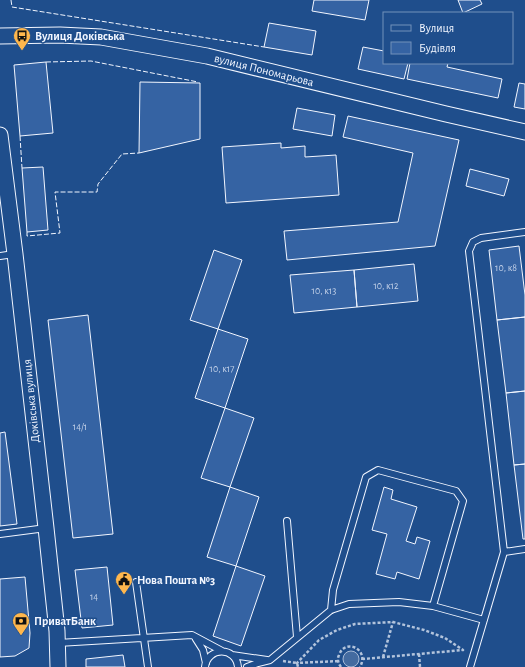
<svg xmlns="http://www.w3.org/2000/svg" width="525" height="667" viewBox="0 0 525 667" font-family="'Alegreya Sans',sans-serif">
<style>
.water{fill:#446ba0;stroke:#a8bbd7}
.building{fill:#3563a3;stroke:#f2f6ff}
.lines{fill:none;stroke-linecap:round;stroke-linejoin:round}
.service-casing{stroke:#f2f6ff;stroke-width:8}
.tertiary-casing{stroke:#f2f6ff;stroke-width:17}
.path{stroke:#b3c4dc;stroke-width:2.5;stroke-dasharray:3 2;stroke-linecap:butt}
.service{stroke:#1f4e8c;stroke-width:6}
.tertiary{stroke:#1f4e8c;stroke-width:15}
.fence{stroke:#f2f6ff;stroke-width:1;stroke-dasharray:5 2;stroke-linecap:butt}
.labels{text-anchor:middle;dominant-baseline:central;stroke-width:3;stroke-linejoin:round;paint-order:stroke}
.number-label{font-size:10px;fill:#c3d1e8}
.poi-label{font-size:12px;font-weight:bold;fill:#f2f6ff;stroke:#1f4e8c;text-anchor:start}
.street-label{font-size:12px;fill:#f2f6ff;stroke:#1f4e8c}
</style>
<rect width="100%" height="100%" fill="#1f4e8c"/>
<path class="water" d="M343 659a8 8 0 1 1 16 0a8 8 0 1 1-16 0Z"/>
<path class="building" d="M314,0H369L365,20L312,11Z
M458,0H480L482,4L463,13Z
M269,23L316,31L312,55L264,47Z
M363,47L384,51V63H408L404,79L358,69Z
M46,62L53,133L20,136L14,65Z
M410,63H448L447,67L502,79L498,98L407,79Z
M140,82L200,83V139L139,153Z
M519,83L525,84V109L514,107Z
M297,108L335,115L332,136L293,129Z
M348,116L459,140L435,246L287,260L284,231L398,222L413,153L343,137Z
M281,143V148L305,146V157L336,155L339,195L226,203L222,147Z
M43,167L48,230L27,232L22,168Z
M470,169L509,179L504,196L466,186Z
M519,246L525,295V317L497,320L489,250Z
M214,250L242,260L218,329L190,320Z
M414,264L418,301L357,307L354,270Z
M354,270L357,307L294,313L290,275Z
M88,315L113,534L73,538L48,320Z
M525,317V391L506,393L497,320Z
M218,329L248,339L225,408L195,398Z
M525,391V464L514,465L506,393Z
M225,408L254,418L230,487L201,478Z
M5,432L17,524L0,526V433Z
M525,464V539H523L514,465Z
M230,487L259,497L236,566L207,557Z
M384,487L393,490L391,499L417,507L406,541L415,544L417,537L430,541L419,579L397,572L395,579L376,574L387,534L372,530Z
M236,566L265,576L241,646L213,636Z
M107,567L113,625L82,628L75,570Z
M25,577L30,633L29,648L15,656L0,657V579Z
M123,655L125,667H86V659Z"/>
<g class="lines">
<defs>
<path id="service" d="M0,256L14,254
M287,521L297,637
M0,534L46,528
M504,552L525,549
M136,582L148,667
M331,610L333,590L366,477L378,470L456,491L463,501L433,606
M196,639L203,650L206,663
M58,643L192,635L222,651
M232,655L267,660
M205,667C207,647 236,646 238,667
M247,667L258,663L270,660L331,610L349,604L399,602L433,606L484,620
M470,667L504,552L469,251L473,242L481,238L525,232"/>
<path id="tertiary" d="M0,36L60,35L101,37L207,56L446,114L525,132
M0,135L15,254L46,528L57,631L58,667"/>
</defs>
<use href="#service" class="service-casing"/>
<use href="#tertiary" class="tertiary-casing"/>
<path class="path" d="M419,654L420,667
M383,657L393,622
M283,661L297,663L298,667
M338,661L297,663L319,640L337,630L355,624L393,622L424,630L445,638L463,650L363,659
M341,667C338,663 337,659 339,655C345,638 370,649 360,667"/>
<use href="#service" class="service"/>
<use href="#tertiary" class="tertiary"/>
<path class="fence" d="M11,0L12,7L264,47
M46,62L91,61L198,82
M20,136L22,168
M27,232V236L60,233L55,192H97L98,184L122,154L139,153"/>
</g>
<defs>
<symbol id="bus-pin" viewBox="-11 -11 22 30"><path d="M0 17L-7.5 6A9.5 9.5 0 1 1 7.5 6Z" fill="#ffb74d" stroke="#1f4e8c"/><path d="M-5-6H5V4H4V6H2V4H-2V6H-4V4H-5ZM-3.5-4V0h7V-4ZM-3.5 1.2v1.5H-2V1.2ZM2 1.2v1.5H3.5V1.2Z" fill="#111"/></symbol>
<symbol id="civic-pin" viewBox="-11 -11 22 30"><path d="M0 17L-7.5 6A9.5 9.5 0 1 1 7.5 6Z" fill="#ffb74d" stroke="#1f4e8c"/><path d="M-.6-6.5H3V-4.5H.6V-3L4-1V1h2V6H-6V1h2V-1L-.6-3ZM-1.2 2.5V6h2.4V2.5Z" fill="#111"/></symbol>
<symbol id="bank-pin" viewBox="-11 -11 22 30"><path d="M0 17L-7.5 6A9.5 9.5 0 1 1 7.5 6Z" fill="#ffb74d" stroke="#1f4e8c"/><path d="M-6-4H6V4H-6ZM0-2.3a2.3 2.3 0 1 0 0 4.6a2.3 2.3 0 1 0 0-4.6Z" fill="#111"/></symbol>
</defs>
<g fill-rule="evenodd">
<use href="#bus-pin" x="12" y="26" width="20" height="27"/>
<use href="#civic-pin" x="114" y="570" width="20" height="27"/>
<use href="#bank-pin" x="11" y="611" width="20" height="27"/>
</g>
<g class="labels">
<g class="number-label">
<text x="506" y="268">10, к8</text>
<text x="386" y="286">10, к12</text>
<text x="324" y="291">10, к13</text>
<text x="222" y="369">10, к17</text>
<text x="80" y="427">14/1</text>
<text x="94" y="597">14</text>
</g>
<g class="poi-label">
<text x="35" y="36">Вулиця Доківська</text>
<text x="137" y="580">Нова Пошта №3</text>
<text x="34" y="621">ПриватБанк</text>
</g>
<g class="street-label">
<text transform="translate(264 70) rotate(14)">вулиця Пономарьова</text>
<text transform="translate(31 401) rotate(-96)">Доківська вулиця</text>
</g>
</g>
<rect x="383" y="12" width="130" height="52" fill="#1f4e8c" stroke="#7391ba"/>
<rect x="391" y="25" width="20" height="6" fill="#1f4e8c" stroke="#7391ba"/>
<text x="419" y="32" font-size="12" fill="#f2f6ff">Вулиця</text>
<rect x="391" y="42" width="20" height="12" fill="#3563a3" stroke="#7391ba"/>
<text x="419" y="52" font-size="12" fill="#f2f6ff">Будівля</text>
</svg>
